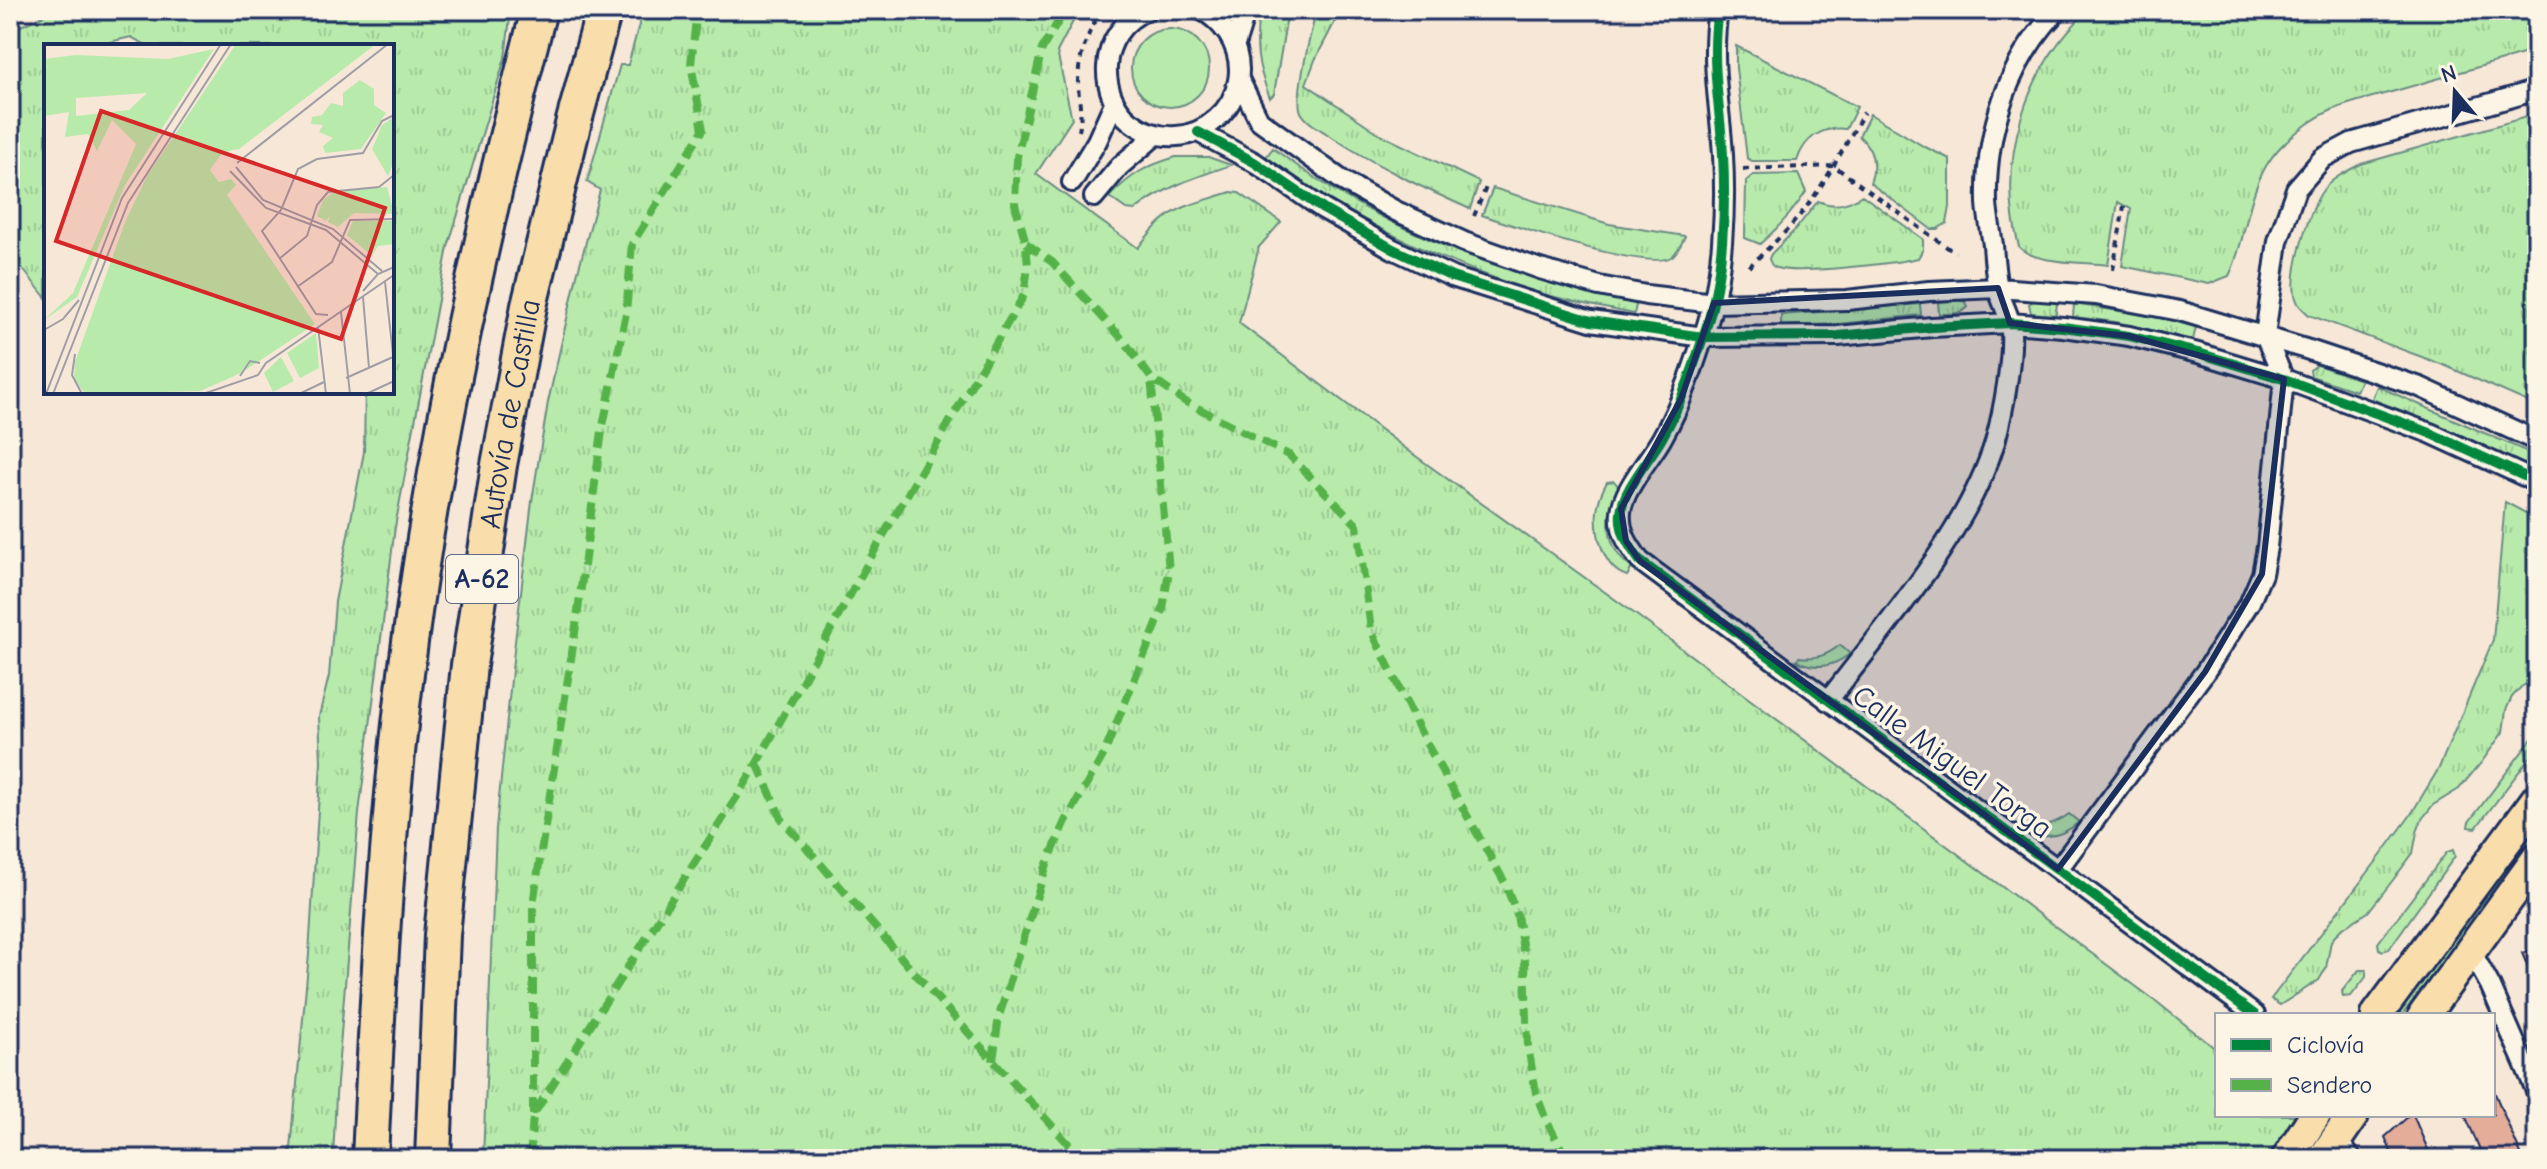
<svg xmlns="http://www.w3.org/2000/svg" width="2547" height="1169" viewBox="0 0 2547 1169" font-family="'Comic Neue',sans-serif">
<style>
.grass{fill:url(#grass-tufts);stroke:#6a8d84;stroke-width:2}
.garden{fill:#b8ebab;stroke:#6a8d84;stroke-width:2}
.building{fill:#e4ad9a;stroke:#1b2f5e;stroke-width:2}
.lines{fill:none;stroke-linecap:round;stroke-linejoin:round}
.minor-casing{stroke:#1b2f5e;stroke-width:24}
.primary-casing{stroke:#1b2f5e;stroke-width:36}
.motorway-casing{stroke:#1b2f5e;stroke-width:40}
.path{stroke:#1b2f5e;stroke-width:4;stroke-dasharray:6 6;stroke-linecap:butt}
.minor{stroke:#fcf5e5;stroke-width:18}
.primary{stroke:#f9deab;stroke-width:30}
.motorway{stroke:#f9deab;stroke-width:34}
.quiet{stroke:#55b248;stroke-width:8;stroke-dasharray:16 8;stroke-linecap:butt}
.cycleway-casing{stroke:#fcf5e5;stroke-width:15}
.cycleway{stroke:#00873e;stroke-width:10}
.marked{fill:#1b2f5e;fill-opacity:0.2;stroke:#1b2f5e;stroke-width:6;stroke-linejoin:round}
.labels{text-anchor:middle;dominant-baseline:central;stroke-width:7;stroke-linejoin:round;paint-order:stroke}
.shield{fill:#fcf5e5;stroke:#5e6a86;stroke-width:2}
.shield-label{font-size:28px;font-weight:bold;fill:#1b2f5e}
.street-label{font-size:30px;fill:#1b2f5e;stroke:#fcf5e5}
.inset-road{fill:none;stroke:#9f9da6;stroke-width:2}
.view{fill:#d62828;fill-opacity:0.15;stroke:#d62828;stroke-width:4}
.inset-edge{fill:none;stroke:#1b2f5e;stroke-width:4}
</style>
<defs>
<pattern id="grass-tufts" width="24" height="20" patternUnits="userSpaceOnUse" patternTransform="scale(2)"><rect width="24" height="20" fill="#b8ebab"/><path d="M3 7l-1-3M5 7V3M7 7l1-3M15 17l-1-3M17 17v-4M19 17l1-3" fill="none" stroke="#9eca96"/></pattern>
</defs>
<rect width="100%" height="100%" fill="#f7e7d6"/>
<filter id="ink" filterUnits="userSpaceOnUse"><feTurbulence type="fractalNoise" baseFrequency=".0125" numOctaves="2"/><feDisplacementMap in="SourceGraphic" scale="16" xChannelSelector="R" yChannelSelector="G"/><feConvolveMatrix kernelMatrix="1 2 1 2 8 2 1 2 1" color-interpolation-filters="sRGB"/></filter>
<g filter="url(#ink)">
<path class="grass" d="M55,10H511L505,58L448,247L395,527L359,813L336,1095L333,1159H290L309,954L321,762L319,716L329,676L335,602L364,452L365,392H392V46H148L131,37L105,43V46H46V298L10,253V31Z
M643,10H1079L1057,52L1072,119L1036,174L1138,248C1170,205 1183,208 1231,192L1239,193L1281,222L1259,247L1239,323L1417,457L1627,608L2157,1002L2217,1050V1115H2296L2299,1118L2269,1159H483L496,828L514,650L532,501L548,402L577,275L600,190L587,182L620,65H628Z
M1259,10H1288L1274,94L1270,98C1256,63 1255,47 1259,10Z
M1317,10H1341L1315,60L1306,84L1383,136L1479,182L1470,209C1421,187 1374,165 1329,135C1320,129 1306,122 1301,112C1294,98 1312,27 1317,10Z
M2089,10H2537V50C2490,64 2442,77 2395,91C2366,99 2334,105 2309,123C2293,134 2276,149 2266,166C2246,201 2246,241 2229,276L2209,284L2122,266L2131,209L2118,202L2108,265C2085,262 2034,264 2019,247C1997,162 2023,69 2089,10Z
M1736,46L1857,107L1846,129C1822,126 1804,138 1797,161H1752L1747,158L1736,68Z
M1870,114L1923,146L1950,159V207L1947,223L1937,229H1931L1870,183C1877,165 1873,149 1859,136Z
M2537,114V406L2446,366L2309,315C2305,311 2299,307 2297,301C2287,280 2308,213 2321,193C2330,179 2347,171 2361,164Z
M1273,148C1378,229 1507,278 1637,301L1634,314C1600,307 1566,301 1533,291C1437,261 1347,217 1266,157Z
M1176,157H1208L1231,165C1196,177 1164,187 1135,210L1126,209L1109,197C1132,174 1145,166 1176,157Z
M1798,174L1806,192C1793,212 1778,228 1760,244L1745,238L1746,181L1753,175Z
M1493,188L1609,224L1685,236C1682,243 1678,252 1671,257C1647,272 1512,225 1482,215Z
M1862,195L1923,239V249L1918,258C1896,263 1795,275 1777,268C1771,266 1771,264 1769,259L1771,254L1795,230L1818,201C1834,208 1848,205 1862,195Z
M1959,300L1966,302L1968,307C1961,315 1950,314 1939,314L1938,302Z
M2034,301L2057,302L2056,315L2031,313L2029,304Z
M1920,304L1921,315L1839,324L1781,326V315Z
M2074,304L2157,317L2196,327L2193,340L2116,322L2073,317Z
M2317,365L2361,380L2356,391L2311,376L2310,370Z
M2377,386L2537,456V471L2436,424L2372,399Z
M2505,502L2537,519V678L2521,687L2512,697L2506,710L2503,732L2481,763L2459,789L2433,805L2422,819L2417,832L2413,853L2393,880L2368,912L2340,930L2331,941L2326,968L2319,980L2280,1005L2271,999L2379,858L2410,816L2439,768L2493,640Z
M2537,732V748L2476,828L2468,827L2469,822Z
M2453,850L2455,856L2389,949L2383,951L2379,949L2378,943L2447,852Z
M2359,970H2366V977L2351,996L2343,997L2342,991Z"/>
<path class="garden" d="M1131 68a39 39 0 1 1 78 0a39 39 0 1 1-78 0Z
M1614,481L1618,486C1605,515 1604,548 1632,568L1627,576C1603,569 1595,533 1597,511C1598,501 1602,491 1607,482Z
M1840,645L1850,654C1831,668 1817,669 1796,661L1799,657C1816,659 1826,656 1840,645Z
M2069,814L2079,822C2062,837 2044,841 2023,831L2026,827C2043,827 2055,824 2069,814Z
M2537,823V836L2402,1015H2394Z"/>
<path class="building" d="M2537,947V981L2535,976L2532,977L2522,953Z
M2493,1089L2519,1150L2523,1159H2484L2465,1115H2493Z
M2410,1115H2413L2432,1159H2394L2385,1137Z"/>
<g class="lines">
<defs>
<path id="minor" d="M1147,10C1123,20 1108,42 1107,67C1106,87 1114,108 1130,121C1190,168 1268,97 1228,34C1221,24 1212,15 1201,10
M1718,10C1710,61 1720,105 1723,155C1726,208 1723,275 1707,325C1695,363 1682,403 1662,438C1651,458 1623,489 1621,512C1619,532 1629,546 1640,561L2255,1015
M1235,45L1246,10
M1239,79L1259,120L1343,181L1396,211L1464,242L1540,269L1599,286L1646,295L1714,303L1847,300L1929,291L1998,288L2096,295L2180,311L2309,350L2420,387L2537,441
M1198,132L1254,162L1323,209L1393,249L1452,277L1591,321L1703,337L1838,336L1932,327L2010,323L2063,327L2129,336L2198,353L2284,379L2430,433L2537,482
M1072,182L1097,141L1114,103
M1094,197L1120,166L1156,135
M1828,701C1886,624 1967,534 1995,442C2003,413 2015,351 2010,322C2007,310 2000,299 1998,288C1995,274 1994,259 1993,245C1991,232 1988,217 1987,203C1985,133 2008,60 2058,10
M2058,869L2205,672L2250,602L2262,574L2267,547L2284,379L2265,336L2278,241L2296,189L2323,158L2351,143L2537,90
M2470,949L2490,985L2537,1093
M2336,1139L2352,1159"/>
<path id="primary" d="M2377,1015L2537,799
M2424,1015L2537,859
M2287,1159L2315,1115
M2323,1159L2353,1115"/>
<g id="motorway">
<path d="M370,1159C378,986 387,814 410,642C438,428 485,218 539,10"/>
<path id="s1" d="M433,1159L442,935L469,665L499,465L529,306L574,121L604,10"/>
</g>
</defs>
<use href="#minor" class="minor-casing"/>
<use href="#primary" class="primary-casing"/>
<use href="#motorway" class="motorway-casing"/>
<path class="path" d="M1079,131C1083,113 1078,99 1078,81C1079,54 1088,33 1101,10
M1743,169L1834,166L1955,253
M1474,216L1487,185
M1749,267C1761,255 1773,244 1785,232C1818,198 1841,153 1864,112
M2113,270L2124,206"/>
<use href="#minor" class="minor"/>
<use href="#primary" class="primary"/>
<use href="#motorway" class="motorway"/>
<path class="quiet" d="M1026,243L1052,262L1125,342L1151,378L1184,401L1289,455L1357,525L1371,630L1424,739L1505,883L1517,915L1525,962L1528,1046L1536,1093L1546,1120L1567,1159
M757,763L781,818L911,969L1082,1159
M993,1061L999,1016L1047,864L1066,821L1104,754L1163,609L1169,570L1151,378
M533,1115V904L575,633L602,431L626,313L632,244L703,130L691,64L697,10
M530,1159L533,1115L747,781L880,541L1024,295L1028,266L1026,243L1015,204L1017,157L1042,49L1065,10"/>
<defs>
<path id="cycleway" d="M1718,10C1710,61 1720,105 1723,155C1726,208 1723,275 1707,325C1695,363 1682,403 1662,438C1651,458 1623,489 1621,512C1619,532 1629,546 1640,561L2255,1015
M1198,132L1254,162L1323,209L1393,249L1452,277L1591,321L1703,337L1838,336L1932,327L2010,323L2063,327L2129,336L2198,353L2284,379L2430,433L2537,482"/>
</defs>
<use href="#cycleway" class="cycleway-casing"/>
<use href="#cycleway" class="cycleway"/>
</g>
</g>
<path class="marked" d="M1998,288L2010,323L2129,336L2284,379L2262,574L2205,672L2058,869L1640,561L1626,541L1621,509L1681,399L1714,303Z"/>
<g class="labels">
<rect class="shield" x="446" y="555" width="72" height="48" rx="6"/>
<g class="shield-label">
<text x="482" y="579">A-62</text>
</g>
<g class="street-label">
<text stroke="none"><textPath href="#s1" startOffset="750">Autovía de Castilla</textPath></text>
<text transform="translate(1952 762) rotate(36)">Calle Miguel Torga</text>
</g>
</g>
<g transform="translate(44 44)">
<rect width="350" height="350" fill="#f7e7d6"/>
<path d="M192,0H332L195,105L179,108L166,126L175,138L187,135L192,141L183,151L271,280L197,329L156,347L42,350L30,337L31,318L81,178L103,132ZM170,5L81,141L33,253L0,276L29,249L92,100L68,76L53,107L44,90L21,93L25,68L0,72V15L32,11L124,15ZM103,49L85,66L32,72V54ZM316,36L330,45V61L342,69L317,105L281,109L279,102L289,94L275,88L279,81L267,80L268,73L278,71L287,59L299,62V49ZM350,73V117L344,132L328,105L338,81ZM343,143L350,170L310,169L294,183L284,178L286,171L282,177L273,172L279,156L290,148ZM309,177H350V200L334,202L328,212L303,191ZM272,289L275,324L256,334L243,309ZM237,313L250,337L229,348L220,329Z" fill="#b8ebab" fill-rule="evenodd"/>
<path class="inset-road" d="M193,119L344,0M192,123L219,156L289,185L338,227M186,127L222,164L282,186L334,230M235,215L263,192L273,161L284,148L335,143L350,131M341,238L350,320M253,243L288,218L306,176L350,175M319,247L334,230L350,223M319,253L325,324M297,268L306,350M284,271L272,270L218,187L237,166L254,125L273,115L319,109L338,77L350,71M274,283L282,350M0,286L19,275L35,256M31,310L28,331L38,350M196,332L206,317L216,319M302,334L349,313M2,350L78,154L177,0M9,350L84,159L187,0M159,350L214,331L222,319L350,231M255,350L280,338M322,350L350,337"/>
<path class="view" d="M57,67L341,164L297,295L12,197Z"/>
<rect width="350" height="350" class="inset-edge"/>
</g>
<rect width="2547" height="1169" fill="none" stroke="#fcf5e5" stroke-width="40"/>
<rect x="20" y="20" width="2507" height="1129" fill="none" stroke="#1b2f5e" stroke-width="3" filter="url(#ink)"/>
<rect x="2215" y="1013" width="280" height="104" fill="#fcf5e5" stroke="#a2a6af" stroke-width="2"/>
<rect x="2231" y="1039" width="40" height="12" fill="#00873e" stroke="#a2a6af" stroke-width="2"/>
<text x="2287" y="1053" font-size="24" fill="#1b2f5e">Ciclovía</text>
<rect x="2231" y="1079" width="40" height="12" fill="#55b248" stroke="#a2a6af" stroke-width="2"/>
<text x="2287" y="1093" font-size="24" fill="#1b2f5e">Sendero</text>
<g transform="translate(2455 92) rotate(341)" stroke="#fcf5e5" stroke-width="6" paint-order="stroke">
<path d="M0-6L14 30L0 20L-14 30Z" fill="#1b2f5e"/>
<text y="-12" font-size="22" font-weight="bold" text-anchor="middle" fill="#1b2f5e">N</text>
</g>
</svg>
